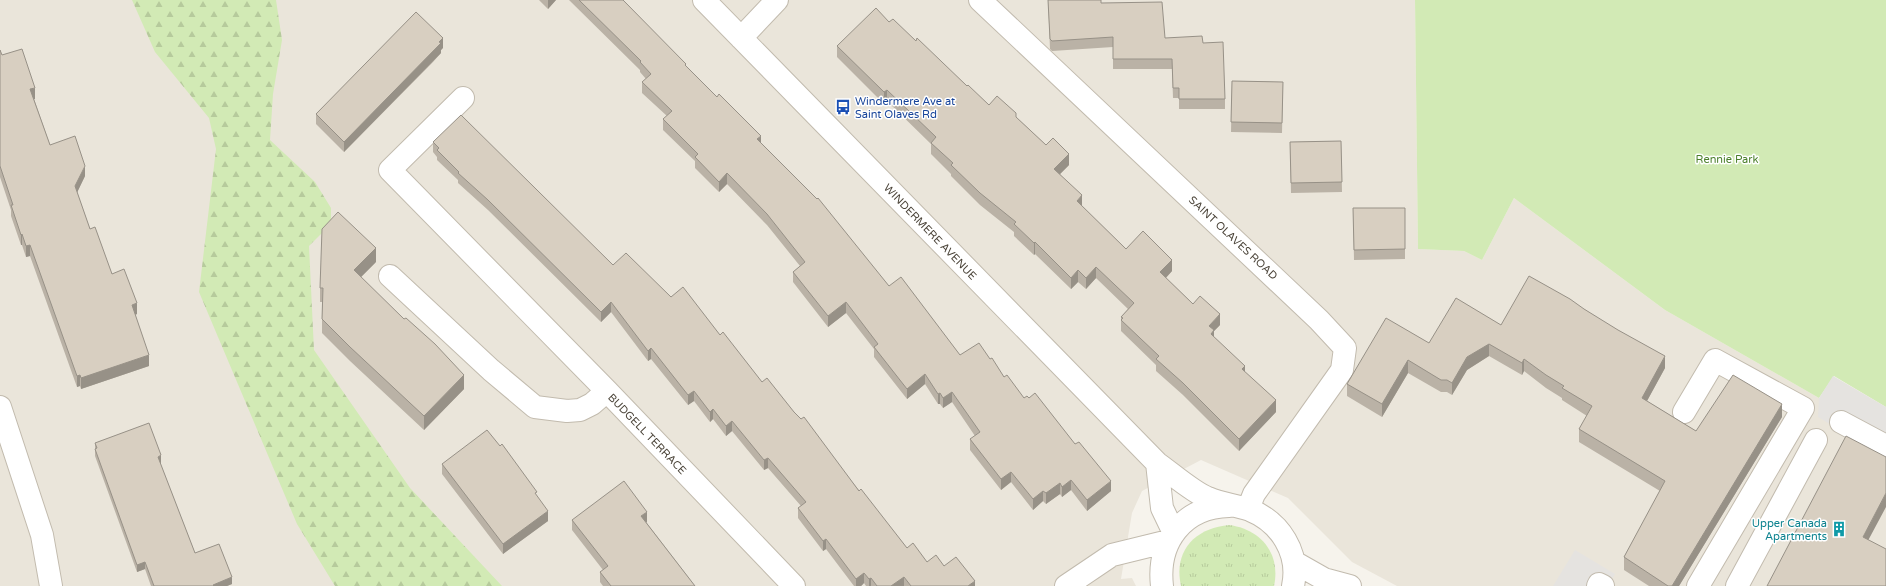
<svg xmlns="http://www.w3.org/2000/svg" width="1886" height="586" viewBox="0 0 1886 586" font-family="'Varela Round',sans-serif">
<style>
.residential{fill:#eae5da}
.grass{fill:url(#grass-tufts)}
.forest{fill:url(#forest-firs)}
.park{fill:#d2eab5}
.parking{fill:#e5e3e0}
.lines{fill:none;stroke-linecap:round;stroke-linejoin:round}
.minor-casing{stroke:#c2bbae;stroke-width:24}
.minor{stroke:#fff;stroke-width:22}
.wall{fill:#bab2a6}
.shaded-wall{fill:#979187}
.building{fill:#d8cfc1;stroke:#979187}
.labels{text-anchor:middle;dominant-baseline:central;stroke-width:3;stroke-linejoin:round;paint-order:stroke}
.transit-label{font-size:11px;fill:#164399;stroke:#fff;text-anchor:start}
.park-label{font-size:11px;fill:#4a7f2a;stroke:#fff}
.street-label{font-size:11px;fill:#4b4439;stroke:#fff}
.culture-label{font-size:11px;fill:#0d838f;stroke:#fff;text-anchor:end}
</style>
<defs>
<pattern id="grass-tufts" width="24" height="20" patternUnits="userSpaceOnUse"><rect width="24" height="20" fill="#d2eab5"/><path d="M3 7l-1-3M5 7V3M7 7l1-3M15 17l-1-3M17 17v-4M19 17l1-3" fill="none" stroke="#b6ca9c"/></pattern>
<pattern id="forest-firs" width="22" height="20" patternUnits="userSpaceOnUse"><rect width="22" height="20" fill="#d2eab5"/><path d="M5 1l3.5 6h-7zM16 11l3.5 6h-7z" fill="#b6ca9c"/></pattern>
</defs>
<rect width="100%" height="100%" fill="#f6f3ec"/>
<path class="residential" d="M0,0H1415L1418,249L1464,251L1482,260L1514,198L1665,310L1819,398L1886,407V586H1397L1352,562L1288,498L1201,460L1142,491L1132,513L1121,579L1132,578L1136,586H0Z"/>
<path class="grass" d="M1229,525C1261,529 1281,554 1274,586H1181C1173,551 1195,528 1229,525Z"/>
<path class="forest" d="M132,0H276L282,40L273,94L270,140L315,182L331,208V224L309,246L314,350L410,488L502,586H335L297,524L199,292L216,149L209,118L155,52Z"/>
<path class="park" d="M1415,0H1886V407L1834,376L1819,398L1665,310L1514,198L1482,260L1464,251L1418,249Z"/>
<path class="parking" d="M1833,376L1886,407V457L1818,417L1819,398Z
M1575,550L1615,574L1608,586H1553Z"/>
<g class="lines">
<defs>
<path id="minor" d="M704,0L1157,463C1170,472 1194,493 1208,498C1221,504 1236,505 1250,510C1280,522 1300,553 1293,586
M980,0L1319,320L1345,348L1342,370L1254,494L1248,509
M741,38L777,0
M463,98L390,170L607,391L794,586
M390,276L491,370L535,407L567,411L580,410L592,404L607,391
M0,407L42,535L51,586
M1684,412L1715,360L1803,408L1698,586
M1841,422L1886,446
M1157,463L1162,508L1174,533
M1294,562L1324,579L1350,586
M1066,586L1112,555L1169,541
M1162,586C1157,542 1183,507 1229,506
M1598,586L1599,584L1603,586
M1737,586L1816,440"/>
</defs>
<use href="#minor" class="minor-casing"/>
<use href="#minor" class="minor"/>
</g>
<path class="wall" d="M539,0H556L548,9Z
M569,0H623L686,67L761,143L889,286L960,355L990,359L1004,377L1024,398L1111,491L1087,511L1071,490L1062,497L1060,494L1046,504L1043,501L1033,510L1011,482L1001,490L970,450V439L975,436L952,402L943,408L940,404H938L925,384L907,399L874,357V349L846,313L828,327L793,282V272L800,266L767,225L727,184L719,192L695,168V161L663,130V119L667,116L642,93V82L646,79L640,72V70Z
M1048,0L1101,3L1165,38L1203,43L1225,99V109H1179V98H1173L1172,69H1113V47L1052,51L1050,49Z
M889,22L916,41L989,105L1016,117L1046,145L1069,165L1060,174L1082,206L1126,249L1172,271L1166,278L1193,304L1220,325L1214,331V337L1245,372L1276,412L1239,451L1183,395L1156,371V365L1121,331V317L1128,309L1096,278L1086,289L1078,282L1071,289L1035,254L1034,255L1014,236V232L980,205L951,176V174L931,154V144L887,101L884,104L837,57V46Z
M443,48L441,50V53L433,62L344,152L316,124V114Z
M0,50L2,55L35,99H34L50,145L85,176L77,192L90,229L112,274L137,314L135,315L149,366L81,389L80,386L77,387L30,256L26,257L22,245H21L11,216V210L0,177Z
M1232,81L1283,82L1282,133L1231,132Z
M1341,141L1342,192L1291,193L1290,142Z
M433,142L613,265L671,297L720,335L762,382L794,412L907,548L927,562L944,566L975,586H866L864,583L861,586H854L826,549L823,551L798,518V508L801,506L768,468L764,470L732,431L726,436L713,419L710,422L694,401L688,405L651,359L648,361L611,312L601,322L488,210L458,183V180L437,160V157L433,152Z
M1353,208H1405V259L1354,260Z
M376,262L361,277L464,389L424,430L350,361L322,333V302H320V288Z
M1584,309L1665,368L1647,401L1696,431L1782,417L1679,586H1649L1624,570V557L1660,491L1579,442V429L1587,416L1562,400V398L1546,388L1524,371L1522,375L1489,356L1467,370L1452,395L1447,392H1441L1408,373L1382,417L1347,396V384L1429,343L1501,325Z
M95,443L161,463H160L195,553L232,584L227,586H151L145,569L137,572L95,456Z
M442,464L537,496L548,521L503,554L442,474Z
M572,520L647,522H646L695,586H603L600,582V572L603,570L572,530Z"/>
<path class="shaded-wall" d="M548,0H556L548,9Z
M443,38V48L441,50V53L344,152V142Z
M35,88V99L30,100V89Z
M887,90V101L884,104V92Z
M761,136V147L757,139Z
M1069,154V165L1054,180V169Z
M85,166V176L75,197V186Z
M727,173V184L719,192V182Z
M1082,195V206L1077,201Z
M22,234V245H21V235Z
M1035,242V254L1034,255V243Z
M30,245V256L26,257V246Z
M376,248V262L354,284V270Z
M1172,260V271L1160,284V272Z
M1096,267V278L1086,289V278Z
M1078,270V282L1071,289V278Z
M611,302V312L601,322V312Z
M846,302V313L828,327V316Z
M137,303V314L132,316V305Z
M1220,314V325L1214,331V342L1211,345L1209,326Z
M1489,344V356L1467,370L1452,395V383L1467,357Z
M651,348V359L648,361V351Z
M149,355V366L81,389V378Z
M1665,356V368L1642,410V398Z
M1524,359V371L1522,375V363Z
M1408,360V373L1382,417V404Z
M1245,366V377L1242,369Z
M925,374V384L907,399V389Z
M80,375V386L77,387V376Z
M464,375V389L424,430V416Z
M694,391V401L688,405V395Z
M952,392V402L943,408V398Z
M940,393V404H938V394Z
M1276,400V412L1239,451V439Z
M1782,404V417L1679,586H1672Z
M713,409V419L710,422V412Z
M732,421V431L726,436V426Z
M161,455V463L158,464V457Z
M768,458V468L764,470V460Z
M1011,472V482L1001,490V479Z
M1071,480V490L1062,497V487Z
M1111,481V491L1087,511V500Z
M1060,483V494L1046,504V493Z
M1043,491V501L1033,510V499Z
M1886,493V507L1863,550V537Z
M548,511V521L503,554V544Z
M647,512V522L641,526V516Z
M826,539V549L823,551V541Z
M145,562V569L137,572V565Z
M864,573V583L861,586H856V579Z
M232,577V584L227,586H213V585Z
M904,577V586H891Z
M871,578V586H869V579Z
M975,581V586H968Z"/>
<path class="building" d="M579,0H623L686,64L685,65L717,97L719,94L761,136L757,139L817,199L818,198L889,286L901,277L960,355L979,343L990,359L992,358L1004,377L1007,375L1024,398L1027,396L1029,398L1035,393L1075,444L1079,442L1111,481L1087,500L1071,480L1062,487L1060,483L1046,493L1043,491L1033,499L1011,472L1001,479L970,439L980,432L952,392L943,398L940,393L938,394L925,374L907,389L874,347L878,344L846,302L828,316L793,272L805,262L767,214L727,173L719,182L695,157L698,154L663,119L672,111L642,82L651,74L640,62L641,61Z
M1048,0H1101V3L1162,2L1165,38L1202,36L1203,43L1223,42L1225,99H1179V88H1173L1172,59H1113V37L1052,41L1050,39Z
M876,8L889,22L893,19L916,41L917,38L967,86L968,85L989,105L997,96L1016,113V117L1046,145L1053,138L1069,154L1054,169L1082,195L1077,201L1126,249L1143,231L1172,260L1160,272L1193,304L1200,296L1220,314L1209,326L1214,330L1211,334L1245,366L1242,369L1276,400L1239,439L1183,383L1156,359L1159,356L1121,320L1123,318L1121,317L1134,303L1096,267L1086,278L1078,270L1071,278L1035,242L1034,243L1014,224L1016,222L980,193L951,165L953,163L931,143L936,137L887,90L884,92L837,46Z
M416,12L443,38L439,42L441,43L344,142L316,114Z
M22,49L35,88L30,89L50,145L75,136L85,166L75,186L90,229L95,227L112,274L124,269L137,303L132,305L149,355L81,378L80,375L77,376L30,245L26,246L22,234L21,235L11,205H13L0,166V50L2,55Z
M1232,81L1283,82L1282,123L1231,122Z
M461,115L613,265L626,253L671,297L683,287L720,335L723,332L762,382L767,378L794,412L801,419L804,417L859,491L861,489L907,548L913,543L927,562L936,555L944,566L956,557L975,581L968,586H911L904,577L891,586H877L871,578L869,579L864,573L856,579L826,539L823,541L798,508L806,502L768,458L764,460L732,421L726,426L713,409L710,412L694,391L688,395L651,348L648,351L611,302L601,312L488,200L458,173L459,172L437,150L439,148L433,142Z
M1341,141L1342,182L1291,183L1290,142Z
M1353,208H1405V249L1354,250Z
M338,212L376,248L354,270L404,319L406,318L435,344L464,375L424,416L350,347L322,319L323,288H320L322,229Z
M1529,276L1570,299L1584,309L1618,330L1665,356L1642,398L1696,431L1733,375L1782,404L1672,586H1668L1624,557L1665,481L1579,429L1592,406L1562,388L1564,386L1546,375L1524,359L1522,363L1489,344L1467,357L1452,383L1447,380H1441L1408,360L1382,404L1347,384L1386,318L1429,343L1456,298L1501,325Z
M149,423L161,455L158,457L195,553L219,544L232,577L213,585L214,586H154L145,562L137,565L95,449L97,448L95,443Z
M487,430L500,446L502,444L537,492L535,493L548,511L503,544L442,464Z
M1846,436L1886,457V493L1863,537L1886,549V586H1767Z
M624,481L647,512L641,516L695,586H611L600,572L608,566L572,520Z"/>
<defs>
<symbol id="bus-bare" viewBox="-9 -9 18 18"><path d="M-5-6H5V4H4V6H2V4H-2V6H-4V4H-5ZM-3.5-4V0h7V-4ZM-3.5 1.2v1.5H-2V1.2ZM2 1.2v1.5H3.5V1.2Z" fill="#1a4fb4" stroke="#fff" stroke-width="2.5" paint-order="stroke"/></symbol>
<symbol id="building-bare" viewBox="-9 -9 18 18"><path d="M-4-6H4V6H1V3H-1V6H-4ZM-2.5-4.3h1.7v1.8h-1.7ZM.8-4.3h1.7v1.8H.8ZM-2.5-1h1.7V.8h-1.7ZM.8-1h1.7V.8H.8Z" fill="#0f9aa8" stroke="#fff" stroke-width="2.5" paint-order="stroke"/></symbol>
</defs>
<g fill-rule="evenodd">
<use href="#bus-bare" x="832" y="96" width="22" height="22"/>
<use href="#building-bare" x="1828" y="518" width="22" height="22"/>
</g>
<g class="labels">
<g class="transit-label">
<text x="855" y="101">Windermere Ave at<tspan x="855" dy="13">Saint Olaves Rd</tspan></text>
</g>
<g class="park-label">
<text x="1727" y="159">Rennie Park</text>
</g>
<g class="street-label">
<text transform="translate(930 232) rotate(46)">WINDERMERE AVENUE</text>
<text transform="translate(1233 238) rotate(43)">SAINT OLAVES ROAD</text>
<text transform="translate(647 434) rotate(46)">BUDGELL TERRACE</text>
</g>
<g class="culture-label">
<text x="1827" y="523">Upper Canada<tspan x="1827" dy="13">Apartments</tspan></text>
</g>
</g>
</svg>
